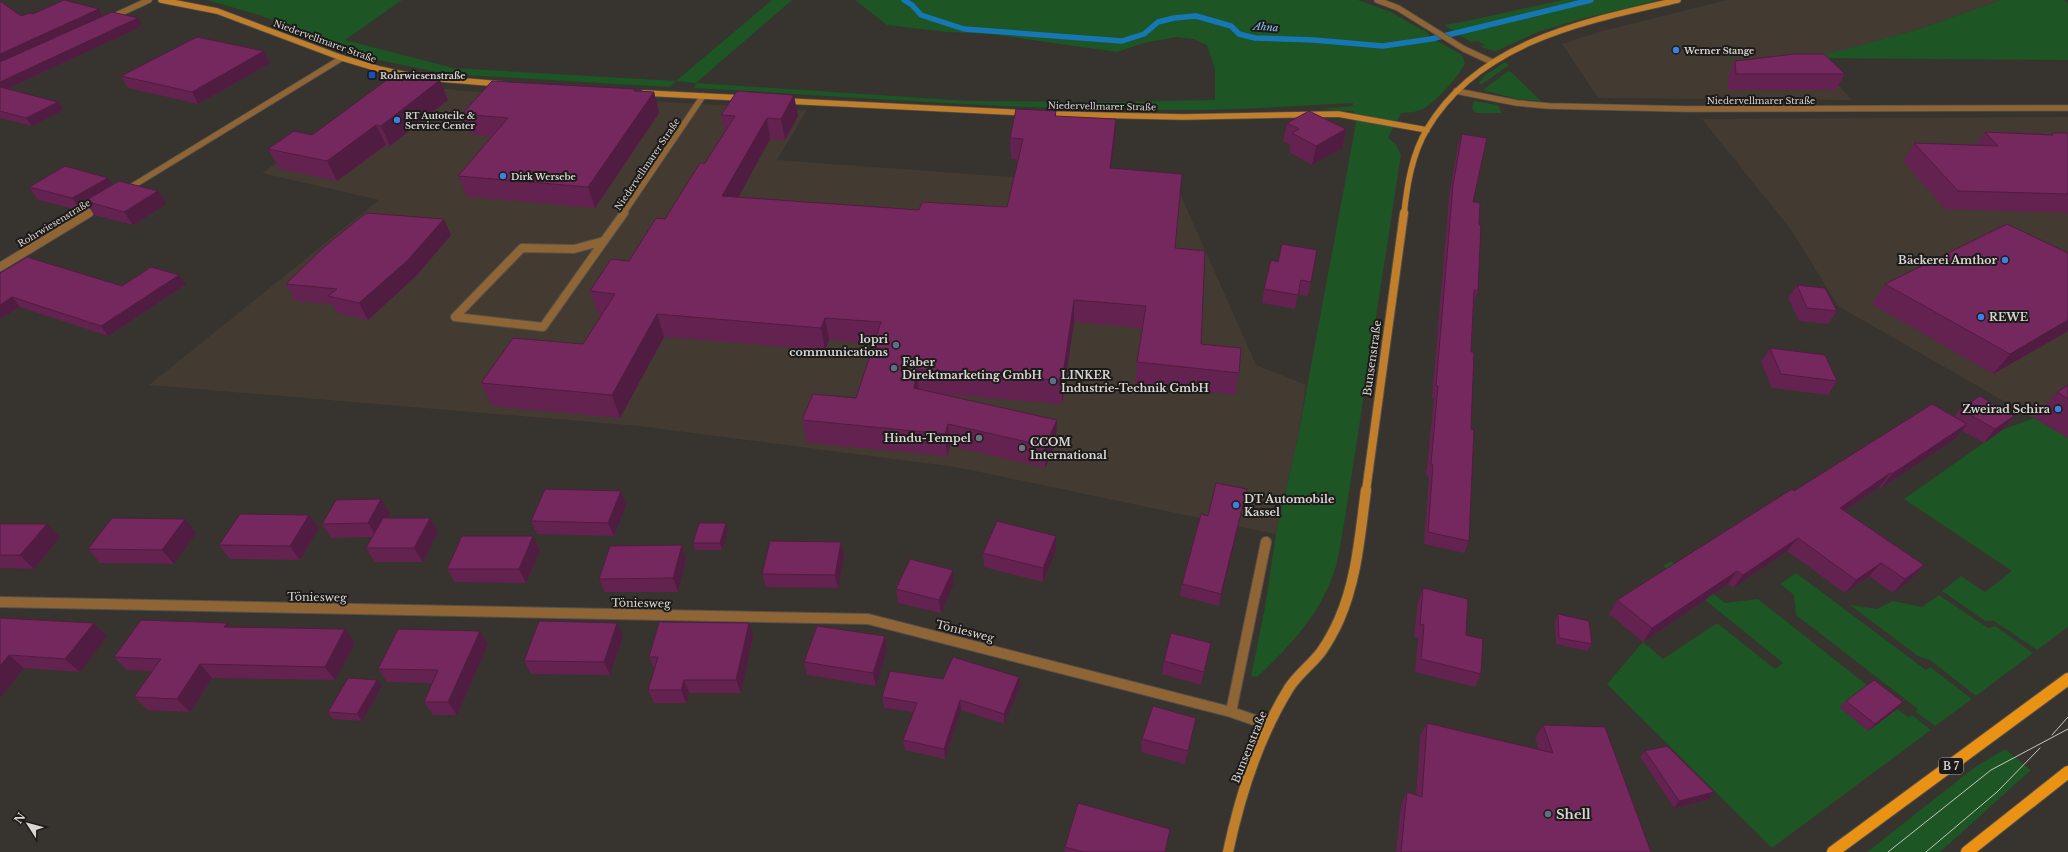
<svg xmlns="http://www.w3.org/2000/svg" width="2068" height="852" viewBox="0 0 2068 852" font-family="'Libre Baskerville',serif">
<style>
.built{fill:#433b32}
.green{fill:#1d5524}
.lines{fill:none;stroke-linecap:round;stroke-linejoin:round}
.stream{stroke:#1578b4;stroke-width:5.5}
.street-far2-casing{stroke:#54504c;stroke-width:7}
.street-far1-casing{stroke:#54504c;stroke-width:10}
.street-casing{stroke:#54504c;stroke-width:12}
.secondary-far2-casing{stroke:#54504c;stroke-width:7}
.secondary-far1-casing{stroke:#54504c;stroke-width:10}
.secondary-casing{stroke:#54504c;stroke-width:12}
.primary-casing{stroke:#54504c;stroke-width:14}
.street-far2{stroke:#8f6536;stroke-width:5.5}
.street-far1{stroke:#8f6536;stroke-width:8}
.street{stroke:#8f6536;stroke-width:10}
.secondary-far2{stroke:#c27f2b;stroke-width:5.5}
.secondary-far1{stroke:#c27f2b;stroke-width:8}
.secondary{stroke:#c27f2b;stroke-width:10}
.primary{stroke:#e99213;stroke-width:12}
.tram{stroke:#c7c4c1;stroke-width:1}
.wall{fill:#642250}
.shaded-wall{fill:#511c41}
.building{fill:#74285d;stroke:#511c41}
.shop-dot{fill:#3f7fe0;stroke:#1d1b19;stroke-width:1.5}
.transit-dot{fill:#1a4fb4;stroke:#1d1b19;stroke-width:1.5}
.service-dot{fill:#5c6f8a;stroke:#1d1b19;stroke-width:1.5}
.worship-dot{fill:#6b7280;stroke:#1d1b19;stroke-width:1.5}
.labels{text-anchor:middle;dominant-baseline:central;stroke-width:4;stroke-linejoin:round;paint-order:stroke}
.far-street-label{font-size:9px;fill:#d9d6d3;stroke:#1d1b19}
.far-poi-label{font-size:9px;font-weight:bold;fill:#d9d6d3;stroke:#1d1b19;text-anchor:start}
.far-water-label{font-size:10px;font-style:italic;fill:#8ac8f8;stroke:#1d1b19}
.shield{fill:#1d1b19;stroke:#a19e9b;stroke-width:1}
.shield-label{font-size:10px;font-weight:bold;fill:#d9d6d3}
.poi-label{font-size:11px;font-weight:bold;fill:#d9d6d3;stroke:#1d1b19;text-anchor:start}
.street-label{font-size:11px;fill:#d9d6d3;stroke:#1d1b19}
.near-poi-label{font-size:13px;font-weight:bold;fill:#d9d6d3;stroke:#1d1b19;text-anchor:start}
</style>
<rect width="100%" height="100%" fill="#37332e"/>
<path class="built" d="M1727,0H2001L1916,30L1814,59L1852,100L1598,98L1562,44L1602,31Z
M391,83L466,91L807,110L777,160L1178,189L1256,365L1306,385L1298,436L1276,534L956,467L639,426L149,385L379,200L262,173Z
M2068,117V438L1838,306L1792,231L1702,119Z"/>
<path class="green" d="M207,0H402L345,40L453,68L676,81L772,0H792L696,83L969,101L1112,102L1215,100V69L1207,45L1193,39L1176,37L1144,43L1117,52L990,34L946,32L887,25L855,0H1358L1391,12L1422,30L1424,29L1432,38L1462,55L1465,63C1460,75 1435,103 1423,109C1416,112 1408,113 1401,113L1388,138L1396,144L1401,155L1345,518C1341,537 1340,558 1333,575C1318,617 1289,647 1257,677L1251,676L1265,607L1276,534L1298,436L1356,123L1354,111L1319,109L1353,106V103C1296,106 1240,110 1184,110C1021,111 857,97 694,88L696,83L676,81L670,87L447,74L378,60L259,15Z
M1563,0H1659L1578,20L1538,32L1496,51L1480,47L1485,45L1478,41L1471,42L1444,25L1462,22Z
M2001,0H2064L2068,3V60L1814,58L1916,30Z
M1505,62L1509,65L1481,85L1479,83L1485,75Z
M1508,71L1511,72L1541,101L1517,99L1483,90Z
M1474,101L1498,105L1502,113H1476L1472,109Z
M2034,418L2068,438V627L2037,650L1994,621H1985L1942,591L1961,576L1985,592L2012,571L1904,499L2002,430Z
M1671,561L1725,603L1758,599L1868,686L1840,707L1868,730L1897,709L1908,717L1912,715L1931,730L1772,848L1607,684L1643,642L1663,659L1717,623L1775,669L1783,663L1663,566Z
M1796,573L1926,670L1930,667L1972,699L1935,726L1916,712L1918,709L1796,615L1794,595L1780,584Z
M1939,595L1988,628L1995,626L2033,653L1976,696L1930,660L1918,656L1850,605L1877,609L1893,601L1922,607Z
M2005,749L2031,770L1940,852H1867L1975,767Z"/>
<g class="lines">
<path class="stream" d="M904,0L912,5L921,15L964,29L1122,41L1144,34L1158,22L1174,18L1196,16L1231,26L1239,34L1255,38L1314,40L1383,46L1431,39L1591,0"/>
<defs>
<path id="street-far2" d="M1377,0L1398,8L1464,49L1492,62
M110,18L149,0
M1456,91L1517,103L1549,106L1687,109L2068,108
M126,190L342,58
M87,214L101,205
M623,214L703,96"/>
<path id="street-far1" d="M604,241L543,327L455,317L522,248L574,249Z
M604,241L624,213
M0,267L89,213"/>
<path id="street" d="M0,602L868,619L1231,712L1269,725
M1231,712L1266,542"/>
<path id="secondary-far2" d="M161,0L217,11L342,58L379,69L416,77L501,84
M644,93L742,98
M786,101L1026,113
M1045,114L1183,117L1338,114L1427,130
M1404,214C1407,185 1412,154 1427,129C1479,41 1586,21 1678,0"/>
<path id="secondary-far1" d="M1366,491L1404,213"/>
<path id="secondary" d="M1228,852C1240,795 1258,738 1289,688C1298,674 1311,665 1321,652C1328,642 1334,631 1339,620C1357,579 1360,534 1366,490"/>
<path id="primary" d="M1833,852L2068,679
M1967,852L2068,772"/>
</defs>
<use href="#street-far2" class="street-far2-casing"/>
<use href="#street-far1" class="street-far1-casing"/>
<use href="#street" class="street-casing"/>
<use href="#secondary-far2" class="secondary-far2-casing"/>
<use href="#secondary-far1" class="secondary-far1-casing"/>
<use href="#secondary" class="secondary-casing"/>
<use href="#primary" class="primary-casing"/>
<use href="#street-far2" class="street-far2"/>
<use href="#street-far1" class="street-far1"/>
<use href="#street" class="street"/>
<use href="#secondary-far2" class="secondary-far2"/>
<use href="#secondary-far1" class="secondary-far1"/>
<use href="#secondary" class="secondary"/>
<use href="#primary" class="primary"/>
<path class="tram" d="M2052,735L2068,717
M1888,852L1991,770L2068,729
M1926,852L1997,792L2040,748"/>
</g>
<path class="wall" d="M0,1L21,16L33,14L99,9L103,16L142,26L7,89L58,102L63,110L32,126L0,118Z
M264,51L270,63L198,104L128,88L121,76Z
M1735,61L1845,74L1836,90H1728V78Z
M636,91L654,92L659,113L595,208L467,197L458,176L492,137L470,134L462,114Z
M448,100L390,146L386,145L337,181L279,169L268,149Z
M1056,111V116L1115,140L1111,168L1175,248L1201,344L1239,373L1235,395L1135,384L1137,362L1142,328L1074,322L1062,404L939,394L1056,443L1045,468L950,446L947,456L807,443L802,420L856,398L874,344L829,340L825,350L664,337L620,418L492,406L481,383L583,344L602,314H598L590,291L629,261L665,219L705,163L725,131L721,115L798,116L785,140L770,139L738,197L919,210L1007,207L1018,160L1011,159L1010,138Z
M1287,123L1346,129L1342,148L1312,165L1289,152L1290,145L1283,141Z
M1985,132L2050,134L2051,133H2068V213L1945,209L1903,161L1914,143L1976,145Z
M1462,134L1473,202L1479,225L1478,291L1474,303L1471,352L1469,541L1464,553L1424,544L1429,477L1426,476L1434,398H1432L1449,197L1458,145Z
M112,185L158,191L166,204L133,225L94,215L89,207L82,211L38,200L29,187Z
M451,235L416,276L368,320L337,313L332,304L295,301L286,284Z
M1317,250L1308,296L1298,294L1295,309L1262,303L1264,289L1278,262Z
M2068,253V331L1993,374L1872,304L1885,284Z
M0,273L122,286L186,284L108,336L20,307L0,319Z
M1797,285L1837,311L1828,324L1799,321L1788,298Z
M1770,348L1837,381L1828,395L1772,388L1761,362Z
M2068,385V438L2034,418L2057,392Z
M1960,409L2014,416L2002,430L1984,443L1962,431L1956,438L1881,488L1879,487L1845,511L1912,578L1893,593L1869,576L1845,593L1787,551L1733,588L1728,584L1643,642L1609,614L1617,600L1954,417Z
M621,491L626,505L614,536L537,534L531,521Z
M1244,502L1219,606L1180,596L1182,584L1208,516Z
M390,513L387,518H430L438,532L423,562H375L366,548L372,537L331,538L322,524Z
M0,524L60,537L34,569L0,568Z
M319,528L300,560L230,559L219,545Z
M728,530L722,550H695L693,543Z
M196,533L174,564L100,563L88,549Z
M1056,536V550L1043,582L984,567L983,553Z
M841,542L844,556L838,588L766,587L762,574Z
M682,545L686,559L678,592H605L599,579Z
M540,550L526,583L455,582L447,569Z
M954,583L941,613L898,603L896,589Z
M1423,588L1466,635L1481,674L1475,687L1415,672L1418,638L1414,637L1418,602Z
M1558,614L1592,644L1587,651L1556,644L1555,621Z
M0,618L107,636L80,672L24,668L0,698Z
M749,623L753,636L741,693H689L686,703H654L648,690L654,669L649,657Z
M232,627L345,629L355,643L335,680L212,678L190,712L148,710L134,697L152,671L127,670L114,657Z
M623,636L610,675L531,674L524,661Z
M885,636L887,650L876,686L807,675L804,662Z
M1211,643L1201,685L1162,674L1164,661Z
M488,644L457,715H433L424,702L433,683L387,682L378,669Z
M1019,677L1020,687L1004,724L961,710L945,759L905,750L903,740L914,712L884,708L882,697L943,679Z
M382,686L362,721L333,719L328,712Z
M1846,701L1897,709L1868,731L1839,707Z
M1196,718L1185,764L1141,752L1142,739Z
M1427,723L1539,750L1535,738L1543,725L1651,852H1396L1401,805L1407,792L1416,795L1420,736Z
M1645,751L1714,792L1709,799L1674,808L1640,757Z
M1168,841L1165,852H1064L1065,847Z"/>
<path class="shaded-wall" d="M99,9L103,17L0,64V54Z
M138,18L142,26L0,92V82Z
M264,51L270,63L198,104L192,92Z
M440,80L448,100L390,146L381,126Z
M654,92L659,113L595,208L588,187Z
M794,95L798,116L785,140L781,119Z
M58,102L63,110L32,126L26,118Z
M767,118L770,139L727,218L722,196Z
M1116,119L1115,140L1108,190L1110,168Z
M376,125L386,145L337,181L327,161Z
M1346,129L1342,148L1312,165L1316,146Z
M108,178L117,191L85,201L89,207L82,211L72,198Z
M158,191L166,204L133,225L124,212Z
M444,219L451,235L416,276L368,320L359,303Z
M179,275L186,284L108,336L101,326Z
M12,297L20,307L0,319V305Z
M1074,300V322L1062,404V381Z
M657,314L664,337L620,418L612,395Z
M825,318L829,340L825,350L821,328Z
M2068,320V331L1993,374L2010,354Z
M917,369L919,392L914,388Z
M2014,416L2002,430L1984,443L1995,429Z
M1057,420L1056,443L1045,468V446Z
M948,424L950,446L947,456L945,434Z
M1967,424L1956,438L1881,488L1892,474Z
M1890,473L1879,487L1830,521L1840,508Z
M1247,489L1244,502L1219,606L1221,594Z
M621,491L626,505L614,536L608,523Z
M381,499L390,513L377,537L368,523Z
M309,515L319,528L300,560L290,546Z
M430,518L438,532L423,562L414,548Z
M185,519L196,533L174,564L162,550Z
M726,523L728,530L722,550L720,543Z
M47,524L60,537L34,569L20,555Z
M533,536L540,550L526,583L519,569Z
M1056,536V550L1043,582V568Z
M1798,538L1787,551L1733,588L1743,575Z
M841,542L844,556L838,588L835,575Z
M682,545L686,559L678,592L673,578Z
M1881,563L1869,576L1845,593L1856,580Z
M1924,565L1912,578L1893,593L1905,579Z
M953,570L954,583L941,613L939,600Z
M1737,571L1728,584L1643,642L1652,628Z
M94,623L107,636L80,672L65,659Z
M227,623L239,636L224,627Z
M617,623L623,636L610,675L604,662Z
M749,623L753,636L741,693L736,680Z
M345,629L355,643L335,680L325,667Z
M480,631L488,644L457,715L448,702Z
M885,636L887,650L876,686L873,673Z
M9,655L24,668L0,698V666Z
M200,664L212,678L190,712L177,699Z
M1019,677L1020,687L1004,724V714Z
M377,680L382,686L362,721L357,714Z
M684,680L689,693L686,703L681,690Z
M960,700L961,710L945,759L944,749Z
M1903,702L1897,709L1868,731L1875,724Z
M1714,792L1709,799L1674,808L1679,801Z"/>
<path class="building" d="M64,0L99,9L0,54V1L21,16L30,13L33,14Z
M112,12L138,18L0,82V62Z
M197,37L264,51L192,92L121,76Z
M1794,54H1824L1845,74H1736L1735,61Z
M395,74L440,80L381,126L376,125L327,161L268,149L294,131L312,135Z
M492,81L635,89L634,91L654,92L588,187L458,176L508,118L462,114Z
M0,87L58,102L26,118L0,111Z
M737,91L794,95L781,119L767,118L722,196L919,210L922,202L1007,207L1023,139L1010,138L1016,109L1056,111L1055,116L1116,119L1110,168L1182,174L1175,248L1205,251L1201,344L1241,348L1239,373L1137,362L1146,306L1074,300L1062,381L917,369L914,388L1057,420L1045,446L948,424L945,434L802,420L813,394L856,398L881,322L825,318L821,328L657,314L612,395L481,383L513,338L583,344L615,294L590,291L611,259L629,261L656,218L665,219L700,163H705L735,116L721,115Z
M1309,111L1346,129L1316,146L1292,133L1299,129L1287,123Z
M1985,132L2053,135L2051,133H2068V194L1958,191L1914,143L1998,146Z
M1462,134L1487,138L1473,202L1480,203L1479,225H1481L1478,291L1474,290L1471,352H1474L1471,429L1474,430L1469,541L1428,532L1433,465L1431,464L1438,386H1436L1453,185Z
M65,166L108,178L72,198L29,187Z
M119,181L158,191L124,212L85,201Z
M366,213L444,219L408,260L359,303L328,296L337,289L286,284L324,247Z
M2007,224L2068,253V320L2010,354L1885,284Z
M1282,244L1317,250L1311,282L1301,280L1298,295L1264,289L1271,260L1278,262Z
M27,257L122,286L151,267L179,275L101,326L12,297L0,305V273Z
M1797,285L1825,288L1837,311L1807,308Z
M1770,348L1825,355L1837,381L1781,374Z
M2068,385V399L2057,392Z
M1980,396L2014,416L1995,429L1960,409Z
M1932,404L1967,424L1892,474L1890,473L1840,508L1924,565L1905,579L1881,563L1856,580L1798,538L1743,575L1737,571L1652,628L1617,600L1792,489L1794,491Z
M1216,483L1247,489L1221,594L1182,584L1201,514L1208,516Z
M545,489L621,491L608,523L531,521Z
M381,499L368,523L322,524L336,500Z
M240,514L309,515L290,546L219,545Z
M112,518L185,519L162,550L88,549Z
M383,518H430L414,548H366Z
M997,521L1056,536L1043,568L983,553Z
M699,523H726L720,543H693Z
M0,524H47L20,555H0Z
M462,536H533L519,569H447Z
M770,541L841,542L835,575L762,574Z
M682,545L673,578L599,579L610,546Z
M910,559L953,570L939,600L896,589Z
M1423,588L1468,599L1466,635L1483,639L1481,674L1421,659L1424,625L1420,624Z
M1558,614L1589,621L1592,644L1559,638Z
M0,618L94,623L65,659L9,655L0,666Z
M141,620L227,623L224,627L345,629L325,667L200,664L177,699L134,697L161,659L114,657Z
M539,621L617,623L604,662L524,661Z
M659,622L749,623L736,680H684L681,690H648L658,657H649Z
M817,626L885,636L873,673L804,662Z
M398,629L480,631L448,702H424L438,670L378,669Z
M1171,633L1211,643L1204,672L1164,661Z
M953,657L1019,677L1004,714L960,700L944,749L903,740L917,703L882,697L890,671L943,679Z
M348,678L377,680L357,714L328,712Z
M1874,680L1903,702L1875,724L1846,701Z
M1153,706L1196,718L1188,751L1142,739Z
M1427,723L1553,753L1543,725L1605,727L1651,852H1401L1407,792L1422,797Z
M1667,746L1714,792L1679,801L1645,751Z
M1078,803L1170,829L1165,852H1083L1065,847Z"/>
<g class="shop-dot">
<circle cx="1676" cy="50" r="4"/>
<circle cx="397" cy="120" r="4"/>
<circle cx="503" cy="176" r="4"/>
<circle cx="2005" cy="260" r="4"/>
<circle cx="1981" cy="317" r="4"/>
<circle cx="2058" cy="409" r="4"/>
<circle cx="1236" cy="505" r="4"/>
</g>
<rect class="transit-dot" x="368" y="71" width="8" height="8" rx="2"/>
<g class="service-dot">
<circle cx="896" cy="345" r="4"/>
<circle cx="894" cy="368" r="4"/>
<circle cx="1053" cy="381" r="4"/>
<circle cx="1548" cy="814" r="4"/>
</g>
<g class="worship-dot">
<circle cx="979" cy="438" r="4"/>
<circle cx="1022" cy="448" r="4"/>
</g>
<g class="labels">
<g class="far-street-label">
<text transform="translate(325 41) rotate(20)">Niedervellmarer Straße</text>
<text x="1761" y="100">Niedervellmarer Straße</text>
<text transform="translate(1102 106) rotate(1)">Niedervellmarer Straße</text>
<text transform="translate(647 164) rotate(-56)">Niedervellmarer Straße</text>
<text transform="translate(54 223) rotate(-31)">Rohrwiesenstraße</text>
</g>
<g class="far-poi-label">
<text x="1684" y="50">Werner Stange</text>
<text x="380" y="75">Rohrwiesenstraße</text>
<text x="405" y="115">RT Autoteile &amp;<tspan x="405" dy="10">Service Center</tspan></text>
<text x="511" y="176">Dirk Wersebe</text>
</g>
<g class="far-water-label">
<text transform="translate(1266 27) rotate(5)">Ahna</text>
</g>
<rect class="shield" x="1939" y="758" width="24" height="16" rx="3"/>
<g class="shield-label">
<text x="1951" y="766">B 7</text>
</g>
<g class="poi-label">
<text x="1997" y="260" text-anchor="end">Bäckerei Amthor</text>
<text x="1989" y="317">REWE</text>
<text x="888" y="339" text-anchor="end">lopri<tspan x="888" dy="13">communications</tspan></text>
<text x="902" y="362">Faber<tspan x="902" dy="13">Direktmarketing GmbH</tspan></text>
<text x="1061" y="375">LINKER<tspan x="1061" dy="13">Industrie-Technik GmbH</tspan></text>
<text x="2050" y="409" text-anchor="end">Zweirad Schira</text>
<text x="971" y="438" text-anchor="end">Hindu-Tempel</text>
<text x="1030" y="442">CCOM<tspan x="1030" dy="13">International</tspan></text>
<text x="1244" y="499">DT Automobile<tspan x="1244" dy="13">Kassel</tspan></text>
</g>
<g class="street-label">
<text transform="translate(1372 358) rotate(-82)">Bunsenstraße</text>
<text transform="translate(317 597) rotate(1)">Töniesweg</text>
<text transform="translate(641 603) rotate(1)">Töniesweg</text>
<text transform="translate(965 631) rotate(14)">Töniesweg</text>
<text transform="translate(1249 747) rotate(-68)">Bunsenstraße</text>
</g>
<g class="near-poi-label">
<text x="1556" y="814">Shell</text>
</g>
</g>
<g transform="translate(28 824) rotate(306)" stroke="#1d1b19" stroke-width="3" paint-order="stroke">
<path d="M0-3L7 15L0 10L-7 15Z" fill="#d9d6d3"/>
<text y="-6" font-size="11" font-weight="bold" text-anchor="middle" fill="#d9d6d3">N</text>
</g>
</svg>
